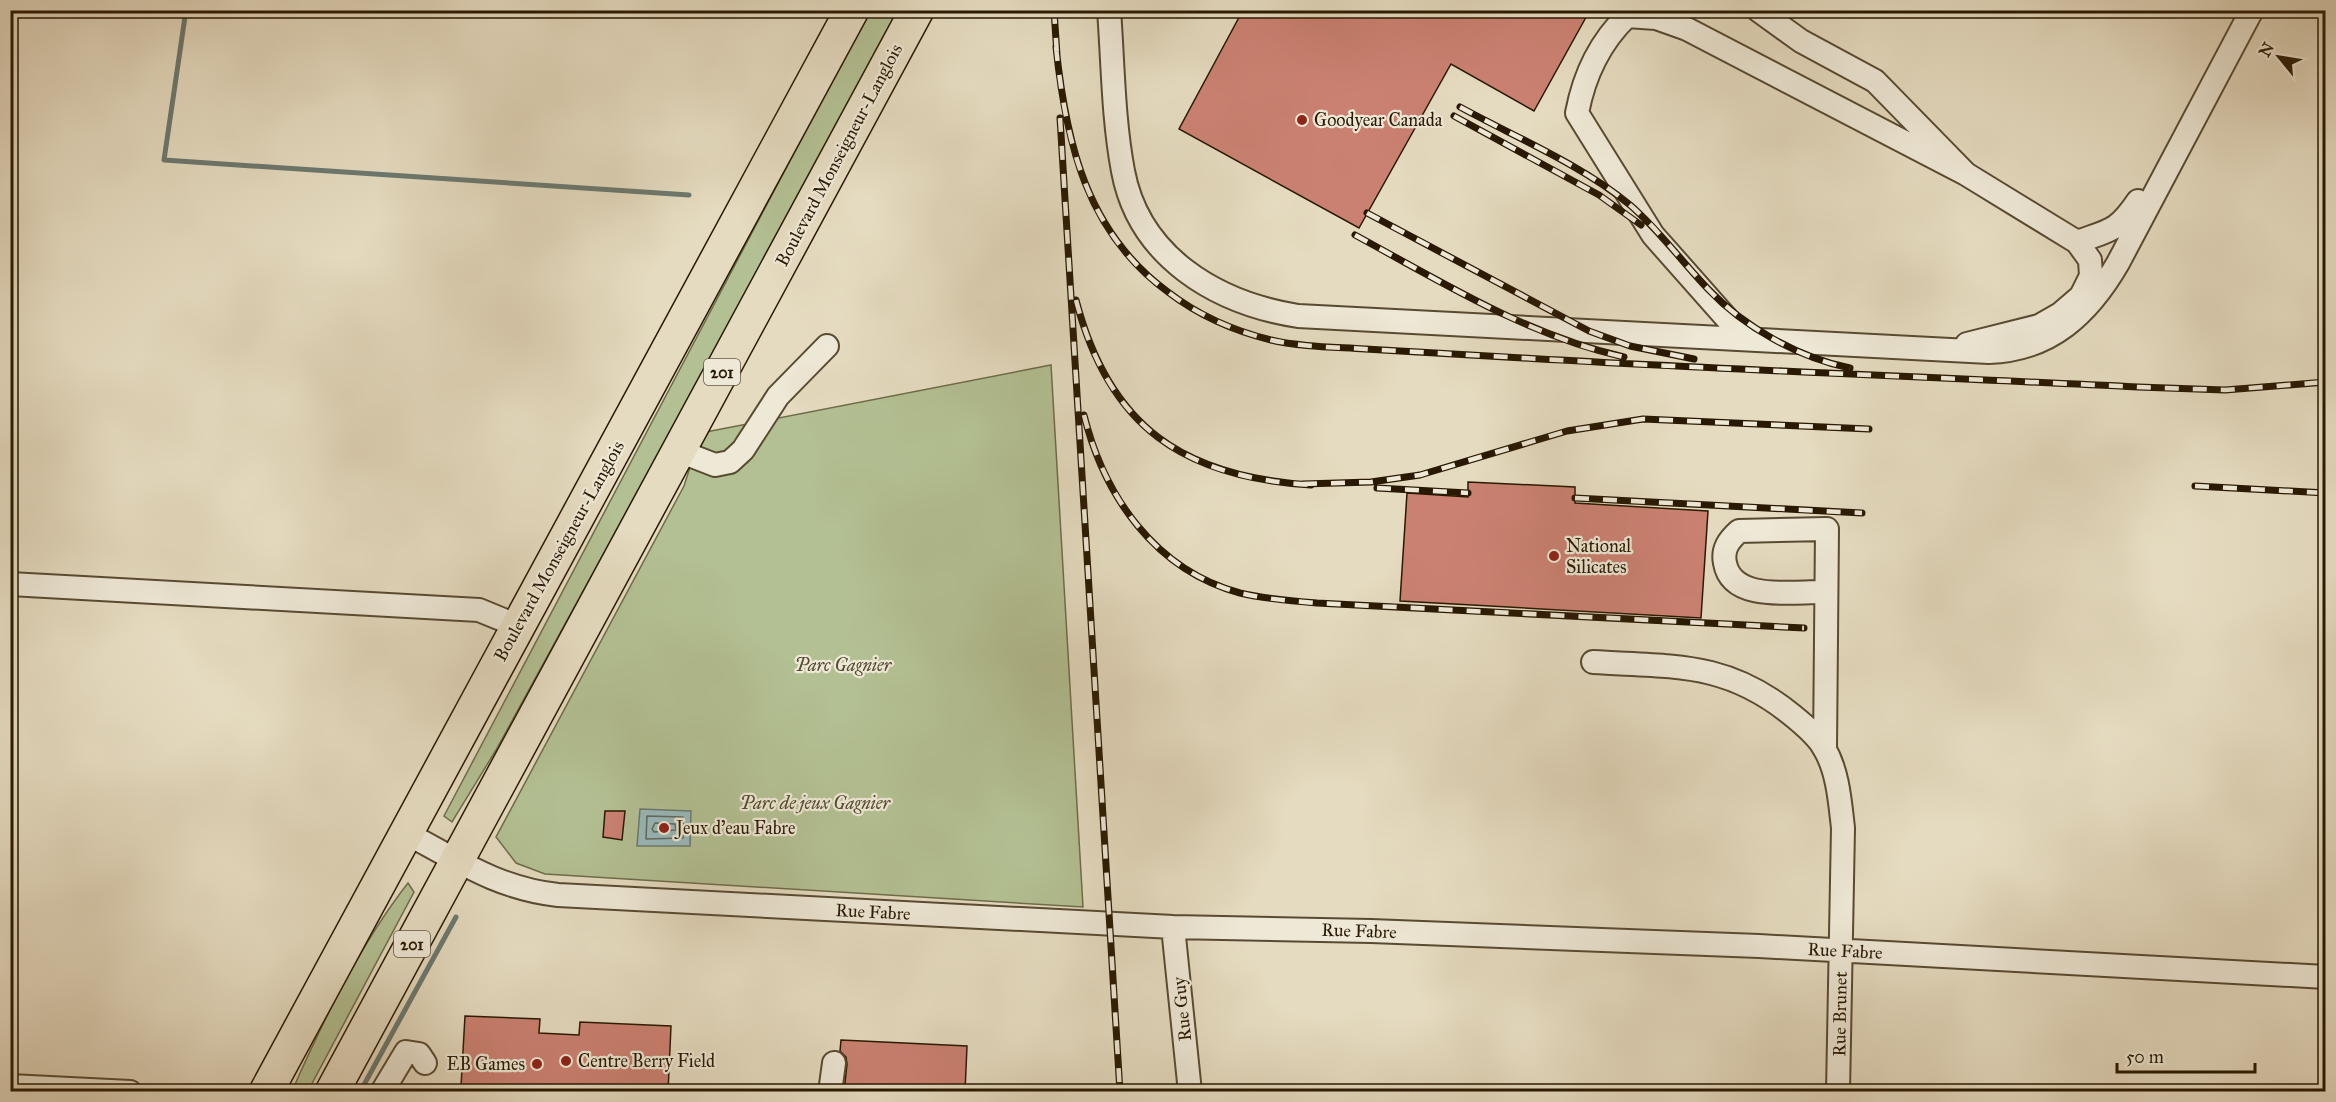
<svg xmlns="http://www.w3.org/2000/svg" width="2336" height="1102" viewBox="0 0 2336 1102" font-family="'IM FELL Great Primer',serif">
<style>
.green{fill:#b3c093;stroke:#6e6c4a;stroke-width:1.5}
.water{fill:#98b9ba;stroke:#6c7970;stroke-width:1.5}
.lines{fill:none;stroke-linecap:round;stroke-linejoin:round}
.shore{stroke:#60695e;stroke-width:1.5}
.stream{stroke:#6c7970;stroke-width:5}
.building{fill:#cb8172;stroke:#291902;stroke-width:1.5}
.minor-casing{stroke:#584a32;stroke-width:26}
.highway-casing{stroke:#291902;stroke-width:36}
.minor{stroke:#eee8d6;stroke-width:22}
.highway{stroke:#e5dbc0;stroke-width:33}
.rail-casing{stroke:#291902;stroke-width:7}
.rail{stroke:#eee8d6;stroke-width:4.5;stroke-dasharray:14;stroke-linecap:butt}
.poi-dot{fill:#8f2418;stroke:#eee8d6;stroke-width:2}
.labels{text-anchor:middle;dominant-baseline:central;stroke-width:4.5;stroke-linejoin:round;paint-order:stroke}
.shield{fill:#eee8d6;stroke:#645742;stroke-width:1.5}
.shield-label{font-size:16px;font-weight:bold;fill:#291902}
.poi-label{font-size:18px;fill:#291902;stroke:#eee8d6;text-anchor:start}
.street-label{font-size:18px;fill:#291902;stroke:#eee8d6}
.park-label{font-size:18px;font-style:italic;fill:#524b2e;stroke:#eee8d6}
</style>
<rect width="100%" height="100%" fill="#e5dbc0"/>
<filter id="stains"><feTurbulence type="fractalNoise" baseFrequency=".00333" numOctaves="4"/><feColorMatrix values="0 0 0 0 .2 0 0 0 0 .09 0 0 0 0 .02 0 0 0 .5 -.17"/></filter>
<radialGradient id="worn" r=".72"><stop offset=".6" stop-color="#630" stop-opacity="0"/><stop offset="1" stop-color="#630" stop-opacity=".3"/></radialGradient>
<path class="green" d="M869,11H901L496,750L452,822L444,816Z
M1051,365L1083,907L545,874L516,863L496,837L684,486L701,433Z
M408,883L414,892L308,1091H292C324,1019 359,946 408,883Z"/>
<path class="water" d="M640,809L691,811L690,846H637Z"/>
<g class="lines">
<path class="shore" d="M647,816L683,817V838L646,839Z
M655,823L675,824L676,830L654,832L652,829Z"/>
<path class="stream" d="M186,10L164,160L689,195
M360,1092L456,917"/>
</g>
<path class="building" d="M1243,10H1590L1534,111L1451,64L1359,228L1179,129Z
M1468,482L1575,487V503L1708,511L1701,618L1400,601L1407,493L1468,497Z
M605,811H625L622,840L603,837Z
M465,1016L540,1019L539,1033L579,1035L580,1022L671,1026L668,1092H567L461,1086Z
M841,1040L967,1046L965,1092H844L847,1064L846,1057L840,1051Z"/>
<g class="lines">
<defs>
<path id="minor" d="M1109,10C1113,63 1113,118 1123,171C1139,257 1216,303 1298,316L1989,352C2051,350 2089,313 2118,263L2252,10
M1758,10L1801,41L1875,81L1966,174L2077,242L2090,260L2091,276L2081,296L2060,314L2039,326L1967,344
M2077,242C2110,230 2117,232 2138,201
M1745,339L1653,235L1577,113C1584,76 1600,42 1627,16L1656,18L1687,29L1966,174
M679,451L715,465L730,462L743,450L778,396L827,346
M10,584L479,610L518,626
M1593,662C1673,667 1726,661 1792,715C1803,724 1817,735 1824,748C1838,771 1840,802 1843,828L1838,1092
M1825,748L1827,529L1739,531C1729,540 1722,549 1725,563C1732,603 1795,591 1826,592
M406,833C457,860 499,889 558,895L1173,927L1371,931L1759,946L2326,977
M1173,927L1190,1092
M10,1086L130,1092
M382,1092L406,1052L419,1054L425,1063
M830,1092L834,1063"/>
<path id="highway" d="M266,1092L852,10
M332,1092L917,10"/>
</defs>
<use href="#minor" class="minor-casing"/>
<use href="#highway" class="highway-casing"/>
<use href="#minor" class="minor"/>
<use href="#highway" class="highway"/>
<defs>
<path id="rail" d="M1054,10L1057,55
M1056,47C1066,142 1086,232 1168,292C1198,315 1234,331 1271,340C1301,347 1334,347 1365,349C1418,352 1471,355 1523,358C1728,370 1933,377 2138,387L2225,390L2326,382
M1460,107C1515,137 1582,165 1630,205C1659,230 1682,262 1708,289C1744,327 1799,358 1850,368
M1454,116L1599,195L1641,225
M1060,118L1120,1092
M1367,213L1589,331L1630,346L1694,359
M1355,235C1442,282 1526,335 1624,357
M1076,300C1109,427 1183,477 1311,485
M1084,415C1104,496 1155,570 1240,593C1265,599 1291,601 1317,603L1804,628
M1303,484L1371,482L1420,475L1567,431L1643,419L1869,429
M2195,486L2326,493
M1377,488L1468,493
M1575,498L1862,513"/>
</defs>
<use href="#rail" class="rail-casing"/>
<use href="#rail" class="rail"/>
</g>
<g class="poi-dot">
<circle cx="1302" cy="120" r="6"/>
<circle cx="1554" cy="556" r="6"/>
<circle cx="664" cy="828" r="6"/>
<circle cx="566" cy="1061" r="6"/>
<circle cx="537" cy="1064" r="6"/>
</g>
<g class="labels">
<g class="shield">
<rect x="704" y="359" width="36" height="26" rx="4.5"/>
<rect x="394" y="931" width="36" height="26" rx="4.5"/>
</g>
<g class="shield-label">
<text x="722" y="372">201</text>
<text x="412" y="944">201</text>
</g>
<g class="poi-label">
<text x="1314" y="120">Goodyear Canada</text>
<text x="1566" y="546">National<tspan x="1566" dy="21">Silicates</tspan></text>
<text x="676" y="828">Jeux d'eau Fabre</text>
<text x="578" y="1061">Centre Berry Field</text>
<text x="525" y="1064" text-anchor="end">EB Games</text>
</g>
<g class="street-label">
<text transform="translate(839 155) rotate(-62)">Boulevard Monseigneur-Langlois</text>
<text transform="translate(559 551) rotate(-61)">Boulevard Monseigneur-Langlois</text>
<text transform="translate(873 912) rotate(3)">Rue Fabre</text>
<text transform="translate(1359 931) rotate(2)">Rue Fabre</text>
<text transform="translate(1845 951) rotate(3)">Rue Fabre</text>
<text transform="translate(1182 1009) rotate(-96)">Rue Guy</text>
<text transform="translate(1840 1014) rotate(-89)">Rue Brunet</text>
</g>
<g class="park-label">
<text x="843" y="665">Parc Gagnier</text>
<text x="815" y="803">Parc de jeux Gagnier</text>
</g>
</g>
<rect width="2336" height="1102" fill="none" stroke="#e5dbc0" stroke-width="36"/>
<rect x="12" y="12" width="2312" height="1078" fill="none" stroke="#291902" stroke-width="3"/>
<rect x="18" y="18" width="2300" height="1066" fill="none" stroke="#291902" stroke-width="1.5"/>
<g transform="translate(2279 57) rotate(300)" stroke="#eee8d6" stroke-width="4.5" paint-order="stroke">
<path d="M0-4.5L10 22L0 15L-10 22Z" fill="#291902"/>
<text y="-9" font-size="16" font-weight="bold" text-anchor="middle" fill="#291902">N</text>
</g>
<path d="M2117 1063v9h138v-9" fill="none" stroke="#291902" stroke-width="3"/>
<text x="2126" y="1063" font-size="18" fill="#291902" stroke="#eee8d6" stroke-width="4.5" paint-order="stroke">50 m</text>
<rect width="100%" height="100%" filter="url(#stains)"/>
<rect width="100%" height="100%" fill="url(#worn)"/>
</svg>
